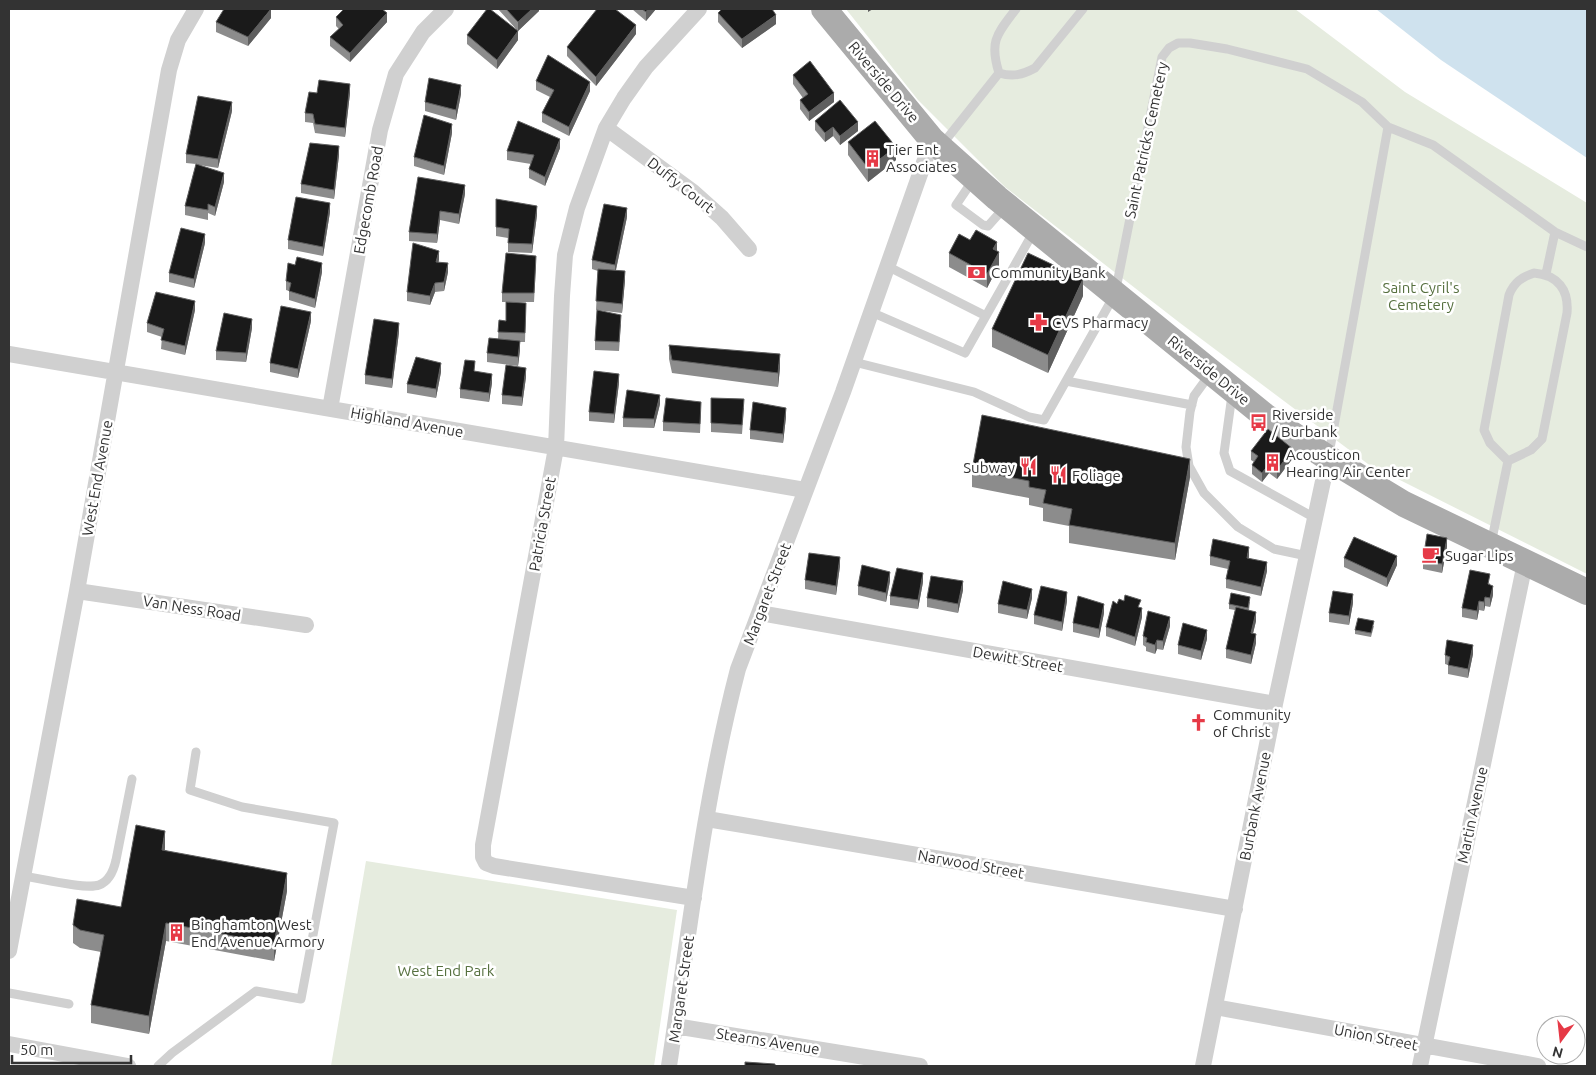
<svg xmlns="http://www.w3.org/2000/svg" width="1596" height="1075" viewBox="0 0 1596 1075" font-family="Ubuntu,sans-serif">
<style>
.green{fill:#e6ecdf}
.water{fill:#cfe2ee}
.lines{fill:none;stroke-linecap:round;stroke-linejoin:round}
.lane{stroke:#d0d0d0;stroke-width:9}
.street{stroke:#d0d0d0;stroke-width:16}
.primary{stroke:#ababab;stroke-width:26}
.wall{fill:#8c8c8c}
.shaded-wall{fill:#5f5f5f}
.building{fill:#1a1a1a;stroke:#5f5f5f}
.labels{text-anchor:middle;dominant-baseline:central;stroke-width:5;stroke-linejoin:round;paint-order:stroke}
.street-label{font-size:15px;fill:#333;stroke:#fff}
.poi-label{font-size:15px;fill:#333;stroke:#fff;text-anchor:start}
.park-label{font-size:15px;fill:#56703f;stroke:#fff}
</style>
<rect width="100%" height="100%" fill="#fff"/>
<path class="green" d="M846,9H1295L1405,92L1587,203V574L1368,464L1180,323L1005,187L918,100Z
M366,861L677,910L654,1066H331Z"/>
<path class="water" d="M1376,9H1587V158L1441,60Z"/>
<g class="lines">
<path class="lane" d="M999,73C1013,77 1022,75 1035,68L1083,9
M999,73C989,41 997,34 1016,9
M941,146L999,73
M973,180L956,205L983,225L988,226L1004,208
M887,266L986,316
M1534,273C1558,275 1569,290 1567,313L1542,439L1531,450L1508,461L1490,443L1484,430L1509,295C1514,282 1522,277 1534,273Z
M1546,274L1555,232
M871,312L965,353L1034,231
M854,362L974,392L1029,417L1044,420L1066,381
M1210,374L1194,396L1190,412L1186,447L1189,466L1204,493L1238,527L1274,549L1307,556
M1232,395L1224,453L1230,471L1315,518
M1192,405L1066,381L1115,294L1162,57L1169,48L1178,43H1190L1227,49L1307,69L1362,102L1388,127L1433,145L1555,232L1587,247
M1329,454L1388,127
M1491,544L1508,461
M23,876C39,878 86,890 99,885C110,881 114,869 116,860L132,779
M9,993L69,1004
M158,1066L172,1053L256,991L301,999L334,823L242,807L190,790L196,752"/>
<path class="street" d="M606,128L693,192L722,218L749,249
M9,354L805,490
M330,409L380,130L396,74L423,32L446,9
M77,591L306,625
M760,613L1275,704
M707,819L1235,909
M694,898L494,866L486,863L483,857V845L556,448L562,296L565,255L577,208L606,128L624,98L646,67L699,9
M9,951L77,591L169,70L178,40L196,9
M1215,1007L1538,1066
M675,1026L920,1066
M9,1044L128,1066
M669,1066C689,934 704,799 738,669L843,392L932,140
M1203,1066L1275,704L1328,458
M1420,1066L1525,563"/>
<path class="primary" d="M824,9L932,140L997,198L1265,416L1328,458L1404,504L1587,592"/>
</g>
<path class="wall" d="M498,9H539V11L518,31V40L497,69L467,44V35L516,29Z
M632,9H656L646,21Z
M718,13L776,24L742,48L718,22Z
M336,17L387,22L350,62L330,46V37L339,29L336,26Z
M271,18L248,46L216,32V22Z
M636,34L596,86L567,56V47Z
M793,75L834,102L809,121L800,109V100L803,98L793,84Z
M536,81L590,91L569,136L542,122V113L550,97L536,90Z
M317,93H350L345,137L315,133L313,123L305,122V113Z
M461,94L456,120L425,111V102Z
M232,111L218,168L199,165L224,182L215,216L208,213V220L185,215V206L196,164L186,163V154Z
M815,121L858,131L840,145L833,136L825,142L815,130Z
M452,133L444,175L414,166V157Z
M848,142L896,160L868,182L848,155Z
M560,148L545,186L529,178V169L531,164L507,160V151Z
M339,155L334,199L301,193V184Z
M465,194L459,224L440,220L437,243L409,241V232Z
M496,199L537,215L532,253L508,252V238L496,236Z
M330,212L323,256L288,249V240Z
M627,217L616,270L625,280L622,313L596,310L598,271L592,269V260Z
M970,240L997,250L999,265L987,288L949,267V253Z
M205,243L194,288L169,282V273Z
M439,260L438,263L448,272L444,291L435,292L430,305L407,301V292Z
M536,265L534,302H502V293Z
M322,272L315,308L289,300V291L286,290V281Z
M1083,296L1048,373L992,347V329Z
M526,303L525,342H520V350L518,366L487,362V353L498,339L499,320L506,321Z
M195,310L185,355L161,349L162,337L147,332V323Z
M311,321L298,378L270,372V363Z
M621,324L619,351L595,350V341Z
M252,328L246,362L216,360V351Z
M399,332L392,388L365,384V375Z
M669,345L780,368L778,387L672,373L669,359Z
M441,372L436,398L407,393V384Z
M475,372L492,383L489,402L460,398V389Z
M526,377L522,406L502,404V395Z
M619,383L614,423L589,421V412Z
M711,398L744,408L742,434L711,432Z
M660,404L654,428L623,427V418Z
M701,411L700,433L663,431V422Z
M786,417L783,443L750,439V430Z
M1251,451L1293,458L1277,479L1269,473L1262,482L1252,474V465L1254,462L1251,460Z
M972,470L1190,477L1175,560L1069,543V526L1043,521V508L1029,505V498L972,487Z
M1447,547L1442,573L1423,569V560Z
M1210,556H1249V558L1267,571L1261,596L1226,588V579L1228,569L1210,565Z
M1344,558L1397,565L1387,587L1344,567Z
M840,566L836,595L805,589V580Z
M890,581L886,602L858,595V586Z
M923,582L918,609L890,605V596Z
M1490,583V585L1493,595L1490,607L1485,606L1484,611L1479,610L1477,620L1462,617V608Z
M963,590L958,613L927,607V598Z
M1032,598L1027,619L998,613V604Z
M1067,601L1062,631L1034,624V615Z
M1250,602L1249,610L1256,621L1253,633L1256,643L1251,664L1226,658V649L1235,610L1229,609V604Z
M1353,603L1349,625L1329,622V613Z
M1117,604L1141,608L1142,617L1135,646L1106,636V627Z
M1104,613L1099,638L1073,632V623Z
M1170,626L1163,650L1157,649L1155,654L1146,651V647L1143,645V636Z
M1374,626L1371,637L1355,634V630Z
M1207,639L1201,660L1178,654V645Z
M1473,654L1468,678L1448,674V665L1445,664V655Z
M165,848V850L287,891L274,961L166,941L149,1034L91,1023V1005L101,952L80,948L73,943V925L121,907Z"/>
<path class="shaded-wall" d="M271,9V18L248,46V37Z
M532,9H539V11L518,31V22Z
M648,9H656L646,21V12Z
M868,9H873L868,12Z
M387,13V22L350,62V53Z
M776,15V24L742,48V39Z
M636,25V34L596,86V77Z
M518,31V40L497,69V60Z
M590,82V91L569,136V127Z
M350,84V93L345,137V128Z
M461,85V94L456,120V110Z
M834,93V102L809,121V112Z
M232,102V111L218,168V159Z
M858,122V131L840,145V136Z
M452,124V133L444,175V166Z
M833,127V136L825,142V133Z
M560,139V148L545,186V177Z
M339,146V155L334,199V190Z
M896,147V160L868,182V168Z
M224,173V182L215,216V207Z
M465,185V194L459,224V214Z
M330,203V212L323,256V247Z
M537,206V215L532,253V244Z
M627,208V217L615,274V265Z
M440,211V220L437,243V234Z
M205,234V243L194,288V279Z
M997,242V255L993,249Z
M439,251V260L436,271V262Z
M999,252V265L987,288V274Z
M322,263V272L315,308V299Z
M448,263V272L444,291V282Z
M625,271V280L622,313V304Z
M1083,279V296L1048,373V355Z
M435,283V292L430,305V296Z
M195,301V310L185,355V346Z
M311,312V321L298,378V369Z
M252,319V328L246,362V353Z
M399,323V332L392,388V379Z
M520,341V350L518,366V357Z
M780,354V368L778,387V373Z
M441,363V372L436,398V389Z
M526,368V377L522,406V397Z
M492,374V383L489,402V393Z
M619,374V383L614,423V414Z
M660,395V404L654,428V419Z
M786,408V417L783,443V434Z
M1293,449V458L1277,479V470Z
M1190,459V477L1175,560V543Z
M1269,464V473L1262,482V473Z
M1447,538V547L1442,573V564Z
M1249,547V556L1247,567V558Z
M1397,556V565L1387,587V578Z
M840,557V566L836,595V586Z
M1267,562V571L1261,596V587Z
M890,572V581L886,602V593Z
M923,573V582L918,609V600Z
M963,581V590L958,613V604Z
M1493,586V595L1490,607V598Z
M1032,589V598L1027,619V610Z
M1067,592V601L1062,631V622Z
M1353,594V603L1349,625V616Z
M1485,597V606L1484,611V602Z
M1479,601V610L1477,620V611Z
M1104,604V613L1099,638V629Z
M1142,608V617L1135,646V637Z
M1256,612V621L1251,642V633Z
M1170,617V626L1163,650V641Z
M1207,630V639L1201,660V651Z
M1256,634V643L1251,664V655Z
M1157,640V649L1155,654V645Z
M1473,645V654L1468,678V669Z
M165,831V848L162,867V850Z
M287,873V891L274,961V944Z
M166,923V941L149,1034V1016Z"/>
<path class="building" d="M224,9H271L248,37L216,22Z
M344,9H382L387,13L350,53L330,37L343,25L336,17Z
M487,9H490L518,31L497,60L467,35Z
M506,9H532L518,22Z
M597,9H615L636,25L596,77L567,47Z
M642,9H648L646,12Z
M722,9H772L776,15L742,39L718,13Z
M548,55L590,82L569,127L542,113L554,90L536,81Z
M810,61L834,93L809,112L800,100L808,94L793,75Z
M429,78L461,85L456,110L425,102Z
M319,80L350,84L345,128L315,124L313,114L305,113L309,92L317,93Z
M198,96L232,102L218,159L186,154Z
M840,100L858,122L840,136L833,127L825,133L815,121Z
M424,115L452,124L444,166L414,157Z
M518,121L560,139L545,177L529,169L534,155L507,151Z
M875,121L896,147L868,168L848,142Z
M310,143L339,146L334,190L301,184Z
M196,164L224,173L215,207L208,204V210L185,206Z
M418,177L465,185L459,214L440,211L437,234L409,232Z
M296,197L330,203L323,247L288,240Z
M496,199L537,206L532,244L508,243L509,229L496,227Z
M604,204L627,208L615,265L592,260Z
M181,228L205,234L194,279L169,273Z
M976,230L997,242L993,249L999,252L987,274L949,253L959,234L970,240Z
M413,243L439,251L436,262L448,263L444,282L435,283L430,296L407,292Z
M506,253L536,256L534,293H502Z
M1028,253L1083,279L1048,355L992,329Z
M297,257L322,263L315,299L289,291L291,283L286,281L288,263L295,265Z
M598,269L625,271L622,304L596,301Z
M156,292L195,301L185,346L161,340L164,329L147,323Z
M506,302L526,303L525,333L498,332L499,320L506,321Z
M281,306L311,312L298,369L270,363Z
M597,310L621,315L619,342L595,341Z
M224,313L252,319L246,353L216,351Z
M374,319L399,323L392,379L365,375Z
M489,338L520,341L518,357L487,353Z
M669,345L780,354L778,373L672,360Z
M416,357L441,363L436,389L407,384Z
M465,360L475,361L474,371L492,374L489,393L460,389Z
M506,365L526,368L522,397L502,395Z
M594,371L619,374L614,414L589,412Z
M627,390L660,395L654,419L623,418Z
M666,398L701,402L700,424L663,422Z
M711,398L744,399L742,425L711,423Z
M753,402L786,408L783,434L750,430Z
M982,415L1190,459L1175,543L1069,525L1072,509L1043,503L1046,490L1029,487V481L972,470Z
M1268,429L1293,449L1277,470L1269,464L1262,473L1252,465L1258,456L1251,451Z
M1427,534L1447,538L1442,564L1423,560Z
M1354,537L1397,556L1387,578L1344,558Z
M1213,539L1249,547L1247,558L1267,562L1261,587L1226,579L1230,561L1210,556Z
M809,553L840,557L836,586L805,580Z
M862,565L890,572L886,593L858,586Z
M897,568L923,573L918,600L890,596Z
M1470,570L1490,574L1488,584L1493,586L1490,598L1485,597L1484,602L1479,601L1477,611L1462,608Z
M931,576L963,581L958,604L927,598Z
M1003,581L1032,589L1027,610L998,604Z
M1041,586L1067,592L1062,622L1034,615Z
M1333,591L1353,594L1349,616L1329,613Z
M1231,593L1250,597L1248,608L1229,604Z
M1125,595L1141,600L1138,607L1142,608L1135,637L1106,627L1113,601L1117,604L1119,599L1124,601Z
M1078,596L1104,604L1099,629L1073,623Z
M1236,607L1256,612L1251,633L1256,634L1251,655L1226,649Z
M1148,611L1170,617L1163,641L1157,640L1155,645L1146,642L1147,638L1143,636Z
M1358,618L1374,621L1371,633L1355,630Z
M1183,623L1207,630L1201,651L1178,645Z
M1447,640L1473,645L1468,669L1448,665L1450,657L1445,655Z
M136,825L165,831L162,850L287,873L274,944L166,923L149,1016L91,1005L104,935L80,930L73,925L77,899L121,907Z
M745,1062L775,1064V1066H745Z"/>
<defs>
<symbol id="building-bare" viewBox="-9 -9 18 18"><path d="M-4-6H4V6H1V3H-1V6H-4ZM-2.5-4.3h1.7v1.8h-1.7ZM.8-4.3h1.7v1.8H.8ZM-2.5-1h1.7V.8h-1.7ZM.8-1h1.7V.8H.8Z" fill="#e63946" stroke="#fff" stroke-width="2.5" paint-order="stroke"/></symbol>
<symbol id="bank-bare" viewBox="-9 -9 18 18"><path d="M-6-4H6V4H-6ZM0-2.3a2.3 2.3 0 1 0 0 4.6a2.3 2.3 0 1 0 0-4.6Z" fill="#e63946" stroke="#fff" stroke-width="2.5" paint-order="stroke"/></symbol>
<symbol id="pharmacy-bare" viewBox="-9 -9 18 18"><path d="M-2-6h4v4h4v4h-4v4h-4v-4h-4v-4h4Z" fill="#e63946" stroke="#fff" stroke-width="2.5" paint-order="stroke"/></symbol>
<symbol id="bus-bare" viewBox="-9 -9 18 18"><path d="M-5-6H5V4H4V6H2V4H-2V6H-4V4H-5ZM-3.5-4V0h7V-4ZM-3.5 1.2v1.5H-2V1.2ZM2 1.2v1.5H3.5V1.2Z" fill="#e63946" stroke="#fff" stroke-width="2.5" paint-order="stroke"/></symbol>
<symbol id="restaurant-bare" viewBox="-9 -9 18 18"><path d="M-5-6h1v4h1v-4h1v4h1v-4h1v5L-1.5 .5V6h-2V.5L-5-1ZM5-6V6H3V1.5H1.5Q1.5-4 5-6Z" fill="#e63946" stroke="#fff" stroke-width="2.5" paint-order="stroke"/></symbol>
<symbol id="cafe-bare" viewBox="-9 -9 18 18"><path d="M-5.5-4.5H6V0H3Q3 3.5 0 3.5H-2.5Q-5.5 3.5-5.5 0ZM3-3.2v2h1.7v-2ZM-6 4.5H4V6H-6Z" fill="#e63946" stroke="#fff" stroke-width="2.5" paint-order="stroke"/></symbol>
<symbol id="church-bare" viewBox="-9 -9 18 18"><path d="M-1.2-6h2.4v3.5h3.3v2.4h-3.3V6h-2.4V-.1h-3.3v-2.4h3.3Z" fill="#e63946" stroke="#fff" stroke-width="2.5" paint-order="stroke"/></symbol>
</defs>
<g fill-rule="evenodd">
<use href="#building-bare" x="860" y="146" width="25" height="25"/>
<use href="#bank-bare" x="964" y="260" width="25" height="25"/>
<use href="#pharmacy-bare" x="1026" y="310" width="25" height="25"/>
<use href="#bus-bare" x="1246" y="410" width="25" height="25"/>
<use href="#building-bare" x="1260" y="450" width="25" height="25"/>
<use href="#restaurant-bare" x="1016" y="454" width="25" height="25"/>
<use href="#restaurant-bare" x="1046" y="462" width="25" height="25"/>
<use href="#cafe-bare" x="1418" y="542" width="25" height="25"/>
<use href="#church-bare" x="1186" y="710" width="25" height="25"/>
<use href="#building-bare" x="164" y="920" width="25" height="25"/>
</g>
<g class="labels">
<g class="street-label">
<text transform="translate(884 82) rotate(50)">Riverside Drive</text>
<text transform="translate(1146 140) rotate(-78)">Saint Patricks Cemetery</text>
<text transform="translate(681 185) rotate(38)">Duffy Court</text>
<text transform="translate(368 200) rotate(-80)">Edgecomb Road</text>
<text transform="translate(1209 370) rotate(39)">Riverside Drive</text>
<text transform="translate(407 422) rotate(10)">Highland Avenue</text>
<text transform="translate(97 478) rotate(-80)">West End Avenue</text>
<text transform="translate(542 524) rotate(-80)">Patricia Street</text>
<text transform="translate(767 594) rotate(-69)">Margaret Street</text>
<text transform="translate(192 608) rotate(9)">Van Ness Road</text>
<text transform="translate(1018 659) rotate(10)">Dewitt Street</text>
<text transform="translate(1255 806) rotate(-79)">Burbank Avenue</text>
<text transform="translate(1472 815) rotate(-78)">Martin Avenue</text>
<text transform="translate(971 864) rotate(10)">Narwood Street</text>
<text transform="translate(681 989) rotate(-82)">Margaret Street</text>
<text transform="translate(1376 1037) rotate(11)">Union Street</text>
<text transform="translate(768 1041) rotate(9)">Stearns Avenue</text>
</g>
<g class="poi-label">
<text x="886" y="149">Tier Ent<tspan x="886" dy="17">Associates</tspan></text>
<text x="991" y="272">Community Bank</text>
<text x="1052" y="322">CVS Pharmacy</text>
<text x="1272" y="414">Riverside<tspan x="1272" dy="17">/ Burbank</tspan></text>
<text x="1286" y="454">Acousticon<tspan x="1286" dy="17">Hearing Air Center</tspan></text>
<text x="1015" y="467" text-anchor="end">Subway</text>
<text x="1072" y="475">Foliage</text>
<text x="1445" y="555">Sugar Lips</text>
<text x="1213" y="714">Community<tspan x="1213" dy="17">of Christ</tspan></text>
<text x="191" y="924">Binghamton West<tspan x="191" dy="17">End Avenue Armory</tspan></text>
</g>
<g class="park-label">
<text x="1421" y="287">Saint Cyril's<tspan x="1421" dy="17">Cemetery</tspan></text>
<text x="446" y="970">West End Park</text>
</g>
</g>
<rect width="1596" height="1075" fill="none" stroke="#333333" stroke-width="20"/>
<g transform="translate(1561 1040) rotate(195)"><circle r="24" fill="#ffffff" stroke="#adadad"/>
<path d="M0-4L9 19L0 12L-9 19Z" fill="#e63946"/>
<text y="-8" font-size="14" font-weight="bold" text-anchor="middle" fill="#333333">N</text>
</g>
<path d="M12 1055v8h119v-8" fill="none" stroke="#333333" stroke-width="2.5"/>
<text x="20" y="1055" font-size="15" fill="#333333" stroke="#ffffff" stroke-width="4" paint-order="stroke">50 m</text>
</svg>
